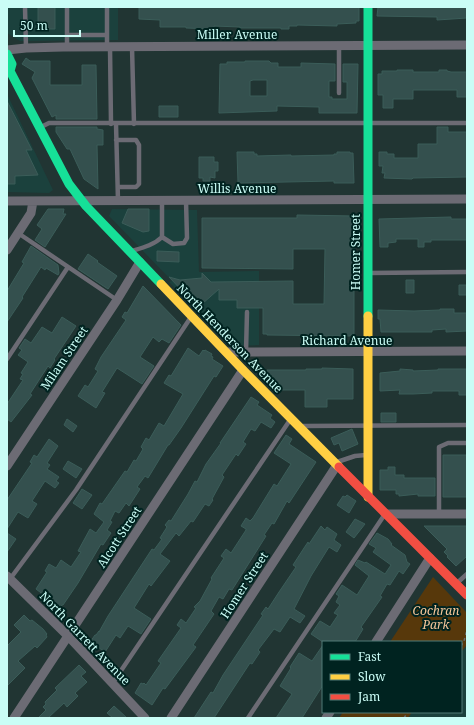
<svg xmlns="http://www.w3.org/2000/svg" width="474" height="725" viewBox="0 0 474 725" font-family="'Noto Serif',serif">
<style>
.built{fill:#1b413d}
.green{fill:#57380b}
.building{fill:#34504e;stroke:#3b5d59;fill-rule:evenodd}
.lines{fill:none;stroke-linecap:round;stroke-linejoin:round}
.path{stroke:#646a6e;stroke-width:1.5;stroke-dasharray:3 3;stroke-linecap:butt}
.lane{stroke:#6c6b74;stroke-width:4.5}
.street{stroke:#6c6b74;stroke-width:9}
.fast{stroke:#16e098;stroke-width:9}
.slow{stroke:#ffcf43;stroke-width:9}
.jam{stroke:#f24e42;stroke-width:9}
.labels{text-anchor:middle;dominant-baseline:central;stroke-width:4;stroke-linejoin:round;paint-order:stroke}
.street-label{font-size:12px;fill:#cafdf6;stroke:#002320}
.park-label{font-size:12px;font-style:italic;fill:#f6c79a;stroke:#002320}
</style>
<rect width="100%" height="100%" fill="#213533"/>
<path class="built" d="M7,7H118V40L20,41L7,33Z
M7,94L53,190L49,193L7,192Z
M112,209L197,210L199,272L259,271V345L236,346L230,344L169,282L172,281L109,216Z
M467,645V718H408L412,712H461V652Z"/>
<path class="green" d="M433,577L467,613V645L461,652V642H390Z
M343,712H412L408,718H339Z"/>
<path class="building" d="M38,7H55V29H38Z
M139,7H359V21H356V23L337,24V26L297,25V26H289V29H281V28H240V27L214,26V29L186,28V27H160V20L139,19Z
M378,7H467V18L437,20V17L377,16Z
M26,58L30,61H50V85H82V65H96L97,119H56V115L52,117L32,78L35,72L22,64Z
M245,61H269L271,63H278V67H301V63L335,64V81H329V97H332V99H347V82H343V64H358L357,113H319V107L277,106V111L219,113L220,64H227V62H245ZM253,80H267V96H250V81Z
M397,70H413V72H439V70H447V71L451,72H467V97H457V90H413V99H393V108H383V95H378V74H382V71H397Z
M7,101L32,150H26L38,175L15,176V184H7Z
M159,106H178V117H159Z
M56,127H97V129L103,130V145H97L98,189L84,179L70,149H67L56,132Z
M437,127H448V132H467V177L413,178L412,179L384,178L385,173H382L383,166H379V152H387V154H394V158H418V144H437Z
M237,152H254V154H257V156L291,155V156L334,155V154H337V152H350V153H353L354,183H334V181L238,183Z
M199,157H214V162H218V171H215V178L210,177V181H203V178H199Z
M48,209H64L63,214H66L45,247L35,240L42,229L37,225Z
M128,209H149V231L143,232L122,223Z
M297,215L354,216V335H350V336L267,335V334H263V308H237V300H219V289L202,304L191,293L187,296L169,277L180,280L202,278V273L211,282L293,281V304H324L325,249H293V269L202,268V218H297Z
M451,217V219H467V240H431V242H424V247H418V239H396V242L388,243V247H380L379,219Z
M31,246L58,265L59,273L58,275L46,268L45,270L41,267L22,297L23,298L7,322V291L24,263L22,262Z
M157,251L179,252V262L157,261Z
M88,254L98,261L97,262L117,276L108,289L78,269Z
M406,280H414V293H406Z
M459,285H467V295H459Z
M143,286L181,325L169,343L162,339L159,342L153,337L140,357L154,366L142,384L117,368L102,392L105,393L96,408L78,396L85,385L88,387L98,371L95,369L101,357L126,320L122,317L125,312L127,313Z
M440,309H454V313H467V331L446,332V329L432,330V332H381L380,319H378V310L414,311L440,310Z
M62,317L76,326L54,359L55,360L50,368L48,366L30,394L32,395L11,422L7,419V404L23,380L20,379L23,374L21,373L28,362L18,355L22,350L19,348L25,339L31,343L42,327L52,333Z
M188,348L199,356L203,350L204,351L205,350L212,354L211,356L213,357L212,359L223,366L216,377L214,376L181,428L169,445H168L148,478L145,476L137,487L140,489L129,506L126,503L119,513L115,511L110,521L112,522L107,530L111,533L103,545L101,544L78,583L63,605H62L59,609L43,599L45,596L36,589L47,572L45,571L49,564L56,568L61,560L71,567L81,552L78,551L90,529L96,533L104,522L94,514L100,503L102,504L125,471L127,472L134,460L136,461L143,449L141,447L146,438L149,440L159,423L164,426L183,394L164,383L169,375L171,376Z
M322,368L353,369V399H327V407H305V390H280L267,377V370H306V369H322Z
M400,369L413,370V371L438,370V369H467V395H459V391H432V393L413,394H399L400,390L380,391V373L400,371Z
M251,397L259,402L257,405L272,415L270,418L275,422L271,428L261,422L255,431L251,429L243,442L246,444L238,456L236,454L222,475L224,477L212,499L213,500L209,506L205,504L193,522L191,521L179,536L176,533L160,554L170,561L151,586L149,584L134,608L151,619L141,634L128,626L120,638L116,635L105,652L90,642L95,635H96L99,631V632L108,616L152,549L154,550L162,539L160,538L167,527L165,525L169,520L171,521L188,494L195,481L197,482L206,464L221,443H220Z
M381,413H396V422H381Z
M67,419L77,426L73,432L64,425Z
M352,429L358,444L342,451L339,443L334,445L331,438Z
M286,435L292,439L289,444L316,462L289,503L287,501L274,524L272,523L264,535L266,536L232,590L229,589L223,599L219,597L211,611L214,614L193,645L196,647L165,689L163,688L152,705L135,693L141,683L143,684L144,683L146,685L161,663L158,661L181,628L177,625L181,619L186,623L196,608L194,607L200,601L212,579L211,578L224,558L221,556L226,549L231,553L246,530V529L241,526L246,518L250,521L253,518L274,484L277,486L291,464L274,453Z
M49,439L58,446L47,463L50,465L47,469L59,477L56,481L59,483L55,488L45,481L32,501L37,504L28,518L18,512L7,529V500L32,463L30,462L34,455L37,457Z
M443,455H467V497H443Z
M68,461L82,469L76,478L63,469Z
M388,467H395V475H404V478H435V496H418V494L399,496V494H396V490H380V470H388Z
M82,489L92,495L82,509L73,503Z
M347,495L356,501L349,513L337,505L343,496L345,497Z
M355,519L365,524L354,538L346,532Z
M321,526L325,530L327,527L337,534L334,540L341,545L337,552L329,547L311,576L294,609L305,616L300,623L290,617L280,632L274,629L258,650L260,652L252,664L250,663L214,718H194L211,692L213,693L223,675L263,615L261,614L266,607L268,609L279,592L296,567L293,565L304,548L308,542L309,544Z
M424,526H467V556L456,566L447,557L448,556L444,552L447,549Z
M7,533L16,539L7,552Z
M377,533L388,539L392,544L391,545L405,555L407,562L410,564L403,574L399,571L390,585L387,584L380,596L382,597L361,627L363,629L355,642H323L311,634L320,621L330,627L338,615L334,613L340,605L336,602L339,596L336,594L342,585L357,595L369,576L355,565L358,560L365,563L366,562L385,574L391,565L373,552L376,548L369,544Z
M24,615L30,621L32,620L43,629L47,634L46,635L47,637L37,648L35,646L18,661L25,668L7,686V646L21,632L14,625Z
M323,645V685L302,718H276L292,694L280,686L291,668L290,667L299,653L312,661Z
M79,665L86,672L81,676L87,682L75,693L78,696L67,707L64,703L48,718H38L46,710L43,707L46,704L45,702L57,690L55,688Z
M114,706L127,718H113L107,713Z"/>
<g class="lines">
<path class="path" d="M461,646L464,641L467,630
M404,718L408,712"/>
<path class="lane" d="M25,7L26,48
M67,7V47
M67,35H107
M107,47V7
M110,47L111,124
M132,47L134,124
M339,93V45
M116,124L118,201
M41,127L49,123H467
M116,140H136L139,145V184L136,187H118
M18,233L117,300
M162,237L173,244L184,243L187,238L186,201
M132,251C142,248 154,245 162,237V201
M369,273L467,272
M246,352L247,312
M7,359L68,267
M303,426L467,425
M337,462L355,456L366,455
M439,514V447L448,443H467
M10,579L76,490L191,317
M457,583L467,574
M112,684L290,420
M248,718L385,514"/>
<path class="street" d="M7,50L26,48L63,47L467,45
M7,201L467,199
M7,250L31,213L33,201
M227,352L467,351
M7,466L117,300L140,262
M385,514H467
M7,576L68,636L145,718
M376,642L430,558
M14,718L243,370
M171,718L337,465
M326,718L330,712"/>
<path class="fast" d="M368,7V316
M7,54L12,64L10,71
M7,69L10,71L69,184L86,206L161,284"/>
<path class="slow" d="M161,284L243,370L339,467
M368,316V497"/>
<path class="jam" d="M339,467L467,595"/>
</g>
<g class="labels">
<g class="street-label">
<text x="237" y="34">Miller Avenue</text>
<text x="237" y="188">Willis Avenue</text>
<text transform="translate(355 252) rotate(-90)">Homer Street</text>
<text transform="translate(230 338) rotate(46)">North Henderson Avenue</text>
<text x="347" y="340">Richard Avenue</text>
<text transform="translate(64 358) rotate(-56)">Milam Street</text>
<text transform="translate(119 537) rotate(-57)">Alcott Street</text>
<text transform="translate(244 585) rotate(-57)">Homer Street</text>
<text transform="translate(85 638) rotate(46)">North Garrett Avenue</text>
</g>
<g class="park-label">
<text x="436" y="610">Cochran<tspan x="436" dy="14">Park</tspan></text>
</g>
</g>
<rect width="474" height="725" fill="none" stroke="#cafdf6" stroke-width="16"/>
<rect x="322" y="641" width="140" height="72" fill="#002320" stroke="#517a76"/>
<rect x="330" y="654" width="20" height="6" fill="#16e098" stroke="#517a76"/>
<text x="358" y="661" font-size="12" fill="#cafdf6">Fast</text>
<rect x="330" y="674" width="20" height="6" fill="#ffcf43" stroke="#517a76"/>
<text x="358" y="681" font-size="12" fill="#cafdf6">Slow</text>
<rect x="330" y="694" width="20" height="6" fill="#f24e42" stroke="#517a76"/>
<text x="358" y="701" font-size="12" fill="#cafdf6">Jam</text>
<path d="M14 30v6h66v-6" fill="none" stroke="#cafdf6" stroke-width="2"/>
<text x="20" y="30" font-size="12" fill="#cafdf6" stroke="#002320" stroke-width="3" paint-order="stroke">50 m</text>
</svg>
